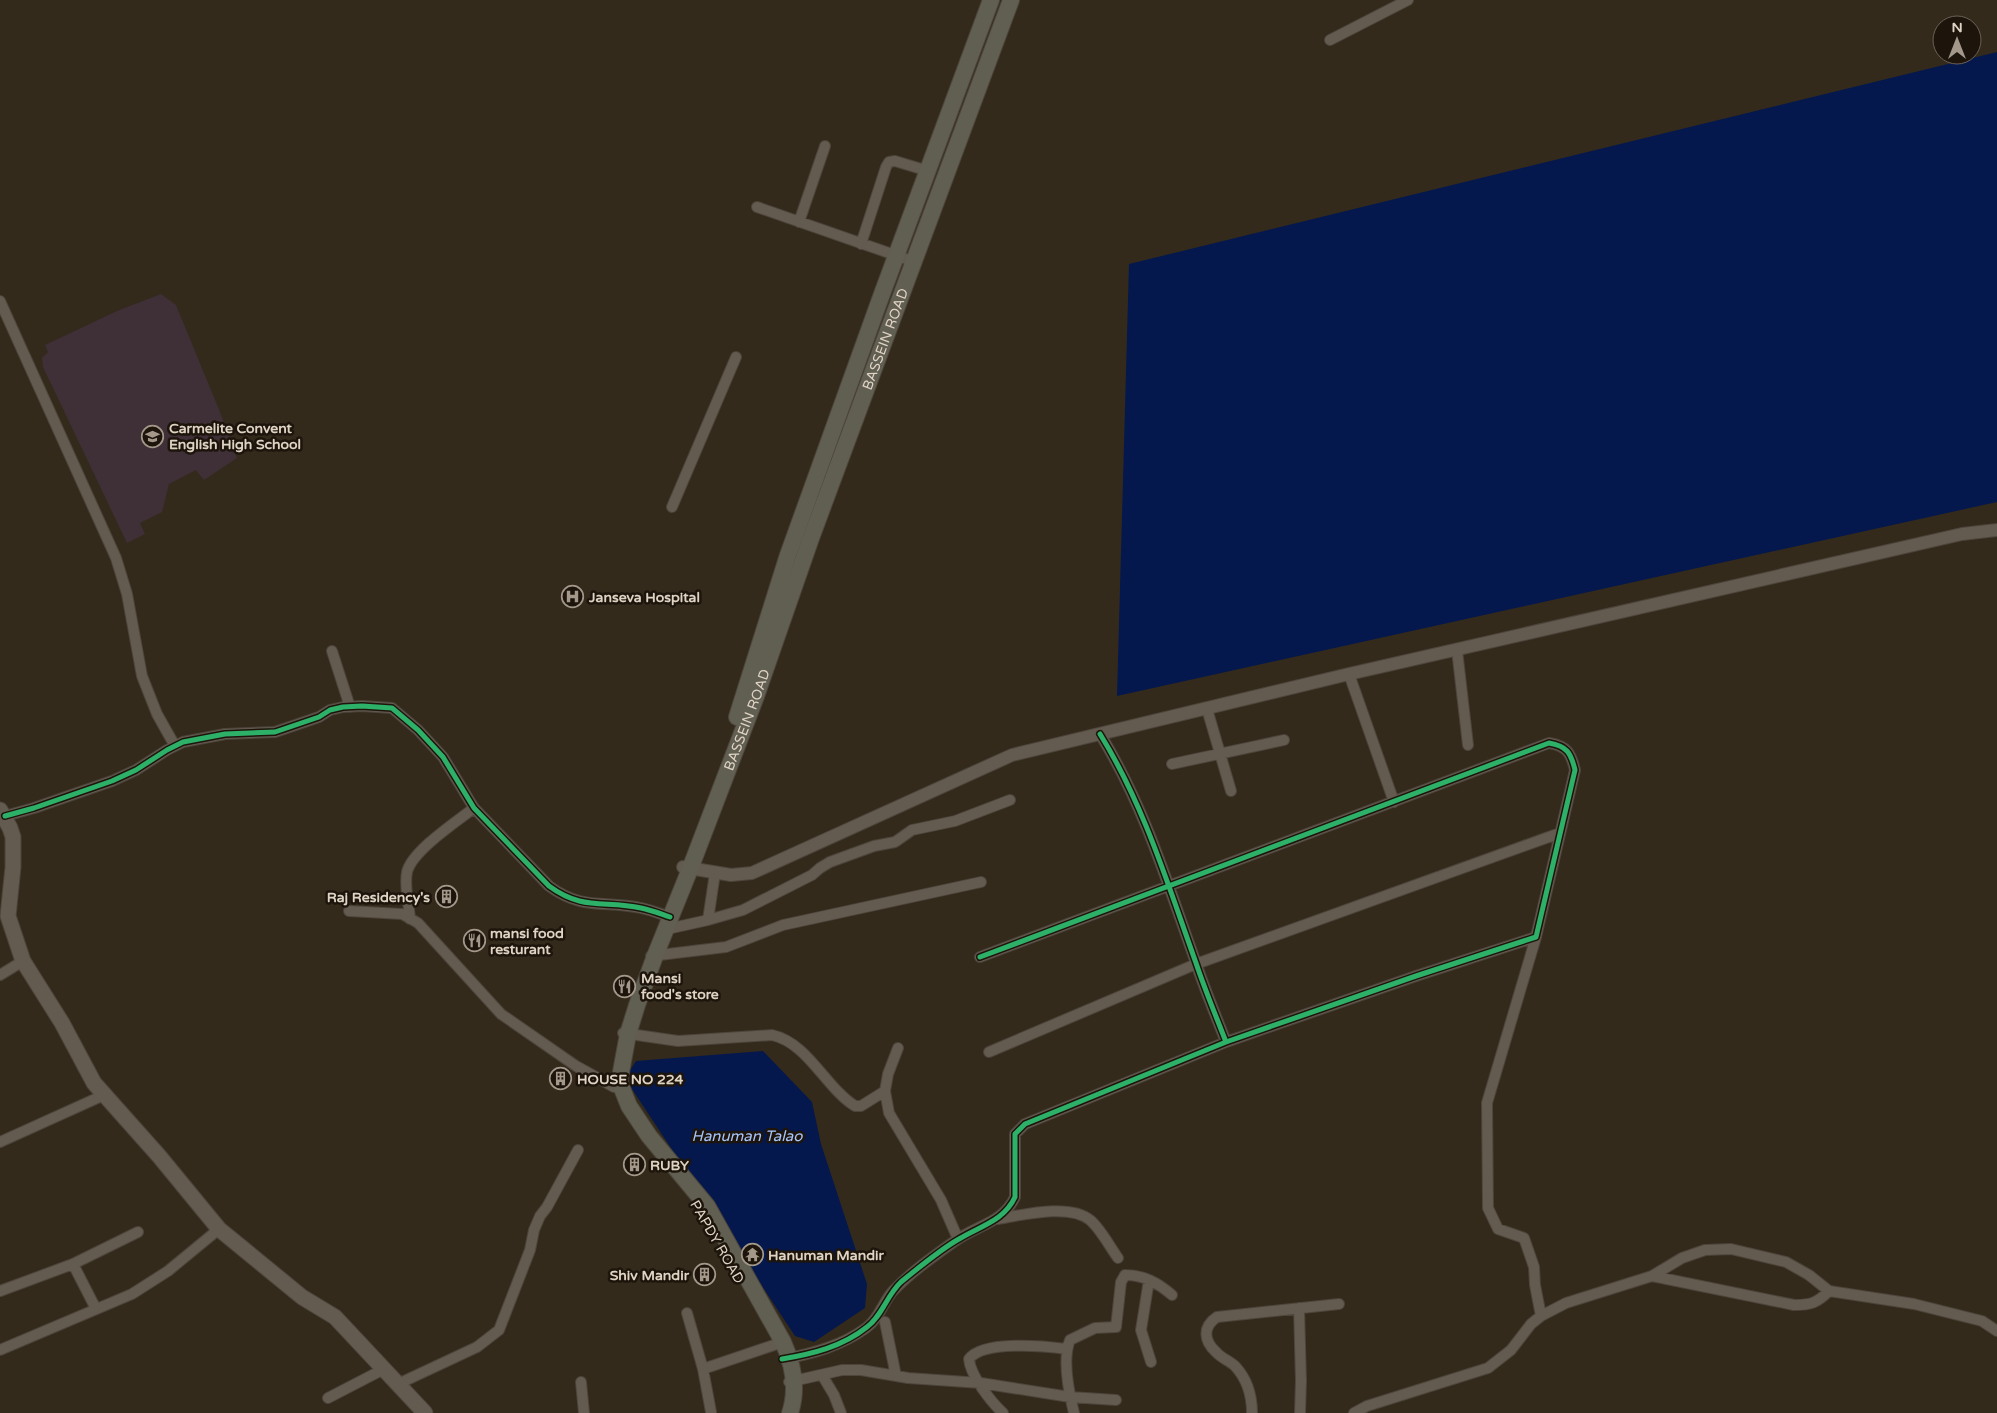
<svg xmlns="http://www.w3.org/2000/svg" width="1997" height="1413" viewBox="0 0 1997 1413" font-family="'Varela Round',sans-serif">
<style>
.education{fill:#3f2f37}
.water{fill:#05184d}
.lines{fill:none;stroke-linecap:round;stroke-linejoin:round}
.minor-casing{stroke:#4d453a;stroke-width:12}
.tertiary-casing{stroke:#4d453a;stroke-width:14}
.secondary-casing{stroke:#4d453a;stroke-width:17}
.primary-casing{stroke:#4d453a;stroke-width:18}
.minor{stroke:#635a50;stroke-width:10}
.tertiary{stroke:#635a50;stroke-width:12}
.secondary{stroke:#635a50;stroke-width:15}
.primary{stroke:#615f52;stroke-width:16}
.cycleway-casing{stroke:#1d150b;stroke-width:8}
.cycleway{stroke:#2db169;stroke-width:5}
.labels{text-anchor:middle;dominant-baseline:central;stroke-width:5;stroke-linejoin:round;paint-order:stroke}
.street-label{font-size:14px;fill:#dfd3c4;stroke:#1d150b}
.poi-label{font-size:14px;font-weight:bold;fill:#dfd3c4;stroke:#1d150b;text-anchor:start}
.water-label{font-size:15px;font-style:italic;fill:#a7c6fe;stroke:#1d150b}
</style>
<rect width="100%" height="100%" fill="#332a1c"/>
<path class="education" d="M161,294L176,305L220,412L237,458L204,480L196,470L169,484L162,512L140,523L145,534L127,543L43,367L42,358L48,352L45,345L117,311Z"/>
<path class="water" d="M1997,52V502L1117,696L1129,264Z
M763,1051L812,1102L821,1144L867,1284L865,1308L814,1342L795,1336L628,1083L629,1072L636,1061Z"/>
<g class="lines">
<defs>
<path id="minor" d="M1330,40L1408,0
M757,207L915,262
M799,222L825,146
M861,244L886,167L889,162L895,161L928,171
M0,301L116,558L127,594L142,676L157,714L175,746
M672,507L736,357
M1457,650L1468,745
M332,651L350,707
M1349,674L1394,802
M1207,709L1231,791
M1172,764L1284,740
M5,816L34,808L112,781L136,770L167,750L183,742L225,734L275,732L319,717L330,710L343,707L362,706L392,708L418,730L443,757L474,808L549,886C583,911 604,900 641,908C651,910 661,914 670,917
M349,911L402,914L418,923L501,1014L576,1066L614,1087L621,1086
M410,919C409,904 404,886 407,872C412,851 456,822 474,808
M708,920L715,873
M663,930L708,920L743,910L812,875L820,868L830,862L874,846L895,842L912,830L955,821L1010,800
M1536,937L1487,1103L1488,1208L1498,1229L1524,1238L1534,1267L1535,1285L1541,1316
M651,956L726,947L783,925L981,882
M980,957L1549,743C1567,746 1571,753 1575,770L1536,937L1416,976L1226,1042C1216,1016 1205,990 1196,963C1168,885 1144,805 1100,734
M0,975L23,961
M623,1033L678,1041L772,1035C808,1043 825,1087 855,1106H861L885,1091
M898,1048L888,1074L885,1091L889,1113L941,1200L958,1239
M989,1052L1196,964L1560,833
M0,1142L104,1095
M998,1219C1022,1215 1070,1203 1090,1220C1100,1228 1110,1247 1118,1258
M73,1264L96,1309
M1652,1276L1794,1305C1811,1305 1817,1303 1829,1291L1914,1304L1982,1321L1997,1331
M1149,1280L1141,1330L1151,1362
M0,1291L73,1264L138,1232
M1299,1308L1301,1381L1300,1413
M687,1313L703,1369L711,1412
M885,1322L896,1376
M0,1350L132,1294L168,1271L219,1229
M785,1359C814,1353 841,1346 866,1328C879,1319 883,1302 893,1291C911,1272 934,1256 955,1241C977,1225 1003,1223 1015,1197V1134L1025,1124L1226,1042
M703,1369L777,1344
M822,1375L834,1395L841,1413
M581,1382L584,1413
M789,1382L842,1370H861L908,1378L981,1383L1070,1397L1116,1400
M398,1384L477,1347L499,1330L530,1250L534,1230L540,1216L547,1207L578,1150
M328,1398L384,1369
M1003,1413C991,1402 970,1375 969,1359C983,1340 1044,1346 1067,1349
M1074,1413C1069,1393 1062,1359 1070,1340L1095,1328L1116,1327L1121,1282L1125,1275C1144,1275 1158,1283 1172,1295
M1252,1413C1252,1396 1247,1379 1235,1366C1230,1361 1221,1358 1216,1352C1204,1341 1202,1327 1217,1317L1339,1304
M1354,1413L1367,1406L1488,1368L1511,1350L1531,1324L1541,1316L1566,1303L1652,1276L1682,1258L1705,1250L1731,1249L1786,1262L1809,1275L1829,1291"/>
<path id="tertiary" d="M683,867L731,875L752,873L1012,755L1349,674L1962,534L1997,530"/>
<path id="secondary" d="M0,810L10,828L13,837V867L8,916L23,961L62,1023L94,1083L159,1156L219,1229L302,1297L335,1317L425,1413"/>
<g id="primary">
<path d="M737,717L788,555L882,294L991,0"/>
<path id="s1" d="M790,1413C798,1389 793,1364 783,1342L707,1206L649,1136L629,1106L621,1086V1072L628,1034L637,1005L655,956L690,869L755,699L811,538L1011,0"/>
</g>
</defs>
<use href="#minor" class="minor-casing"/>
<use href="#tertiary" class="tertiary-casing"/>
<use href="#secondary" class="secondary-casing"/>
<use href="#primary" class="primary-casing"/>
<use href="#minor" class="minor"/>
<use href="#tertiary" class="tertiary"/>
<use href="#secondary" class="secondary"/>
<use href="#primary" class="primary"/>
<defs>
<path id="cycleway" d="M5,816L34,808L112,781L136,770L167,750L183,742L225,734L275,732L319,717L330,710L343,707L362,706L392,708L418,730L443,757L474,808L549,886C583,911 604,900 641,908C651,910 661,914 670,917
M980,957L1549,743C1567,746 1571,753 1575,770L1536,937L1416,976L1226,1042C1216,1016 1205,990 1196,963C1168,885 1144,805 1100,734
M782,1359C812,1354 842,1347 867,1327C882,1316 887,1295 901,1282C917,1269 941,1249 959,1239C980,1226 1004,1221 1015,1197V1134L1025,1124L1226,1042"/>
</defs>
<use href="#cycleway" class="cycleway-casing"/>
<use href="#cycleway" class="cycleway"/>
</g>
<defs>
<symbol id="school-ring" viewBox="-11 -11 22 22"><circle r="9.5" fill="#1d150b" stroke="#a39889" stroke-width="1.5"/><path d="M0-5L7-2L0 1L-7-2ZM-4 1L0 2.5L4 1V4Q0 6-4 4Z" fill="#a39889"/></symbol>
<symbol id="hospital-ring" viewBox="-11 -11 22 22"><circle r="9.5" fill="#1d150b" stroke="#a39889" stroke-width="1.5"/><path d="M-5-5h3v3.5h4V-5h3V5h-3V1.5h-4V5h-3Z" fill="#a39889"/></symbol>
<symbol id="building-ring" viewBox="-11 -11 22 22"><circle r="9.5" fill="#1d150b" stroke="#a39889" stroke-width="1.5"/><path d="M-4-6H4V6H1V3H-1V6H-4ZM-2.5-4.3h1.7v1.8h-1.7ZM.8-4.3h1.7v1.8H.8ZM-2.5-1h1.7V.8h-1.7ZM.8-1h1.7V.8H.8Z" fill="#a39889"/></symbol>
<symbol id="restaurant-ring" viewBox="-11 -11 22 22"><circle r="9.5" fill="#1d150b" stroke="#a39889" stroke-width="1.5"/><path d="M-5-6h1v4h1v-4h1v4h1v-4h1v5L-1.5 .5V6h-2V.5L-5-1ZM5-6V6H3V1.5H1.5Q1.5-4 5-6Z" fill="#a39889"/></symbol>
<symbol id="temple-ring" viewBox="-11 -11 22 22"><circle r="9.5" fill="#1d150b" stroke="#a39889" stroke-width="1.5"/><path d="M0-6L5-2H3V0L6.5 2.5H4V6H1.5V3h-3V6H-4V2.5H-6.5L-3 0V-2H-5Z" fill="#a39889"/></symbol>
</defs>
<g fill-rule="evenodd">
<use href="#school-ring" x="140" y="424" width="25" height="25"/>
<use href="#hospital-ring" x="560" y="584" width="25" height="25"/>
<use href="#building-ring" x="434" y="884" width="25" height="25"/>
<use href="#restaurant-ring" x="462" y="928" width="25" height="25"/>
<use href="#restaurant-ring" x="612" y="974" width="25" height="25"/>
<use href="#building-ring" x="548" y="1066" width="25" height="25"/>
<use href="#building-ring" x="622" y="1152" width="25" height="25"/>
<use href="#temple-ring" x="740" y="1242" width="25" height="25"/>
<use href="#building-ring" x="692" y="1262" width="25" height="25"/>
</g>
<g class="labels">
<g class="street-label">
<text stroke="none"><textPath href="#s1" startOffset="1171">BASSEIN ROAD</textPath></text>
<text stroke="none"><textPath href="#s1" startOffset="766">BASSEIN ROAD</textPath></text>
<text transform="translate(717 1242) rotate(60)">PAPDY ROAD</text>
</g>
<g class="poi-label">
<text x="169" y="428">Carmelite Convent<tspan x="169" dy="16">English High School</tspan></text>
<text x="589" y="597">Janseva Hospital</text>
<text x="430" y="897" text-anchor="end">Raj Residency's</text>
<text x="490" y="933">mansi food<tspan x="490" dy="16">resturant</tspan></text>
<text x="641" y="978">Mansi<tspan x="641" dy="16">food's store</tspan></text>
<text x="577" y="1079">HOUSE NO 224</text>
<text x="650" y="1165">RUBY</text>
<text x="768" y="1255">Hanuman Mandir</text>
<text x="689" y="1275" text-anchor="end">Shiv Mandir</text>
</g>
<g class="water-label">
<text x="747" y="1136">Hanuman Talao</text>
</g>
</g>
<g transform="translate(1957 40)"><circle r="24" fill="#1d150b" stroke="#6b6155"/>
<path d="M0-4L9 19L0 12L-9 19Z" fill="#a39889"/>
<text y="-8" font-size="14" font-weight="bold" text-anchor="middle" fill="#dfd3c4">N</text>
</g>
</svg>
